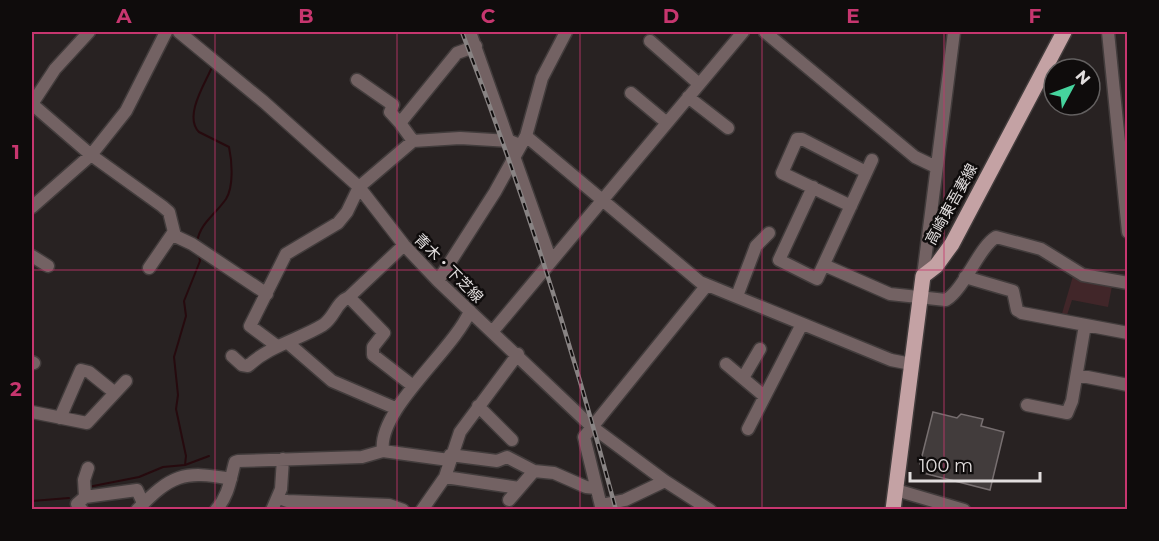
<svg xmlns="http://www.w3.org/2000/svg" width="1159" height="541" viewBox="0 0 1159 541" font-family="Montserrat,'Noto Sans JP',sans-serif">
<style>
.green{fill:#412629}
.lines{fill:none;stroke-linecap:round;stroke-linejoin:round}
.stream{stroke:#260a0e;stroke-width:2}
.building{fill:#423c3c;stroke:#776f70;stroke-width:1.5}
.minor-casing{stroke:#423c3c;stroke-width:15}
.major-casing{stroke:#423c3c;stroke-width:18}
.minor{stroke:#736263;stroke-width:12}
.major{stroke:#c4a2a4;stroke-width:15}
.rail-casing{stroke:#888383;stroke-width:4.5}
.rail{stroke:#0f0c0c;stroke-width:2;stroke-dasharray:7;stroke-linecap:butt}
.grid{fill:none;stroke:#c7366f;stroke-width:1.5;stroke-opacity:0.55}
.labels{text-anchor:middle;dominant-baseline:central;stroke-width:5;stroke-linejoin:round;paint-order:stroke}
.street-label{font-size:15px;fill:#e2dede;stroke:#0f0c0c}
.neatline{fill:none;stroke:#c7366f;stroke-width:2}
.grid-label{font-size:20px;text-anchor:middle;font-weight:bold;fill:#c7366f}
</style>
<rect width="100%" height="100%" fill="#282222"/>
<path class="green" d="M1073,276L1112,286L1108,307L1072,300L1066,318L1061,317Z"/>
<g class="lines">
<path class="stream" d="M197,242C200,223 215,215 226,199C234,186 232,161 229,147L199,132C183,116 206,82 213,65
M185,465L186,456L176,409L178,395L174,357L186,316L184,301L200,261L199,254
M88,487L139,477L163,467L185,465L209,456
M32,501L69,498"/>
</g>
<path class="building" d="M933,412L957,418L961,414L983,419L981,426L1004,432L990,490L923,473L925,465L920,464Z"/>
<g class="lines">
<defs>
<path id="minor" d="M179,32L264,102L359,187L404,245L438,281L591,426L665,481L710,510
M470,32L551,261
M765,32L915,157L936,167
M1108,32L1128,232
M650,41L699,84
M357,80L393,105L390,112L400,123
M631,93L667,123
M688,97L728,128
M32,104L91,155L162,206L169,212L175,236L192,244L267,294
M32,104L55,69L89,32
M526,136L700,282L891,360L911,364
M413,141L400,123L457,53L476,46
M813,187L779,260L817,279L872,160
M851,206L782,173L797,139H802L866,172
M32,207L91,155L126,111L166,32
M32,256L48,266
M824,265L890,294L946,300C965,288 979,247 996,237L1041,249L1083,275L1128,283
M149,268L173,233
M923,276L954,32
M965,277L1013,291L1017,310L1022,313L1128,333
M438,281L495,192L526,136L542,78L566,32
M737,296L756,246L769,233
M349,297L384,333L373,347V355L413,386
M493,331L743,32
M288,343L332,381L395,408
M277,346L250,326L286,254L338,223L347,212L359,187L413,141L460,138L510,141L520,145
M232,356L242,365L248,366C269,346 298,340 323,325C335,317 336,302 349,297L404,245
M32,362L34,363
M726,364L764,396
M1077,375L1128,385
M743,378L760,349
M1027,405L1067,413L1072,401L1085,325
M478,406L512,440
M32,412L87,423L126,381
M60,418L81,370L89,372L115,393
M748,429L802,324
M383,451C377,410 453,351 470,311
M450,455L497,461L507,457L534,471L554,473L586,487L596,488
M445,477L519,488
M896,490L964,510
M85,497L84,480L88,468
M279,498L287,501L389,505L403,510
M509,500L534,471
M601,505L625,500L665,481
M82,510L77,504L85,497L137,490L143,503
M137,510C171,475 183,470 231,479
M216,510C229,495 230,480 235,462L238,461L362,457L383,451L449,460
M272,510L281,489L283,459
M422,510L445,477L460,432L518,354
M602,510L584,437L707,285"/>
<path id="major" d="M893,510L923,276L936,266L952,244L1064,32"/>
</defs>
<use href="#minor" class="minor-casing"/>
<use href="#major" class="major-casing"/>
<use href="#minor" class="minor"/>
<use href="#major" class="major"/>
<defs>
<path id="rail" d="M462,32C522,188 573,348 616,510"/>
</defs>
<use href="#rail" class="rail-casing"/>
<use href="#rail" class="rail"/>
</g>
<path class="grid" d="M215,32V510M397,32V510M580,32V510M762,32V510M944,32V510M32,270H1128"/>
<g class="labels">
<g class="street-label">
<text transform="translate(951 204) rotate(-61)">高崎東吾妻線</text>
<text transform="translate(449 268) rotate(45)">青木・下芝線</text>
</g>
</g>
<rect width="1159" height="541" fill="none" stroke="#0f0c0c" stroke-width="66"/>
<g transform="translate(1072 87) rotate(49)"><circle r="28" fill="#0f0c0c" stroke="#636060" stroke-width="1.5"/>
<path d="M0-4.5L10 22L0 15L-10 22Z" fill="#46d49e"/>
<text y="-9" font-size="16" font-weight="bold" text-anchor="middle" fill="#e2dede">N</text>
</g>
<path d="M910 472v9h130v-9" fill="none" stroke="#e2dede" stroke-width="3"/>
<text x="919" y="472" font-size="18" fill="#e2dede" stroke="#0f0c0c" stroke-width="4.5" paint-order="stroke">100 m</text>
<rect x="33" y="33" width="1093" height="475" class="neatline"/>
<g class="grid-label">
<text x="124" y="23">A</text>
<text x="306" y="23">B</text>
<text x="488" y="23">C</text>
<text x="671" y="23">D</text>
<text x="853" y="23">E</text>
<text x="1035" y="23">F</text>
<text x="16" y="159">1</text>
<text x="16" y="396">2</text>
</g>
</svg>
